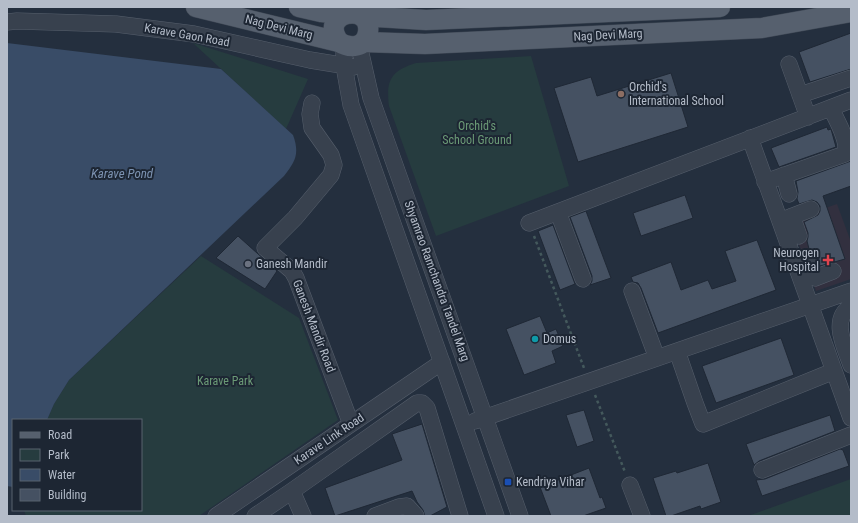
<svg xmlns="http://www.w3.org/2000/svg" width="858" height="523" viewBox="0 0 858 523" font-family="'Roboto Condensed',sans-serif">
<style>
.medical{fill:#32303f}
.green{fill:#263c3f}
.water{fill:#394c67}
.building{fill:#455162;stroke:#1f2835}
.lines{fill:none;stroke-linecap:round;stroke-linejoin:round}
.minor-casing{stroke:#565f6c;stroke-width:17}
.major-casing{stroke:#414a57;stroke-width:21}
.path{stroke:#44595c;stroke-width:2.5;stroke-dasharray:3 3;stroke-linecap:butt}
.minor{stroke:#38414e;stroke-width:16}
.major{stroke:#56606e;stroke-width:20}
.education-dot{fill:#8d6e63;stroke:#1d2633;stroke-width:1.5}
.health-dot{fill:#e0444e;stroke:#1d2633;stroke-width:1.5}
.worship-dot{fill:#6b7280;stroke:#1d2633;stroke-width:1.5}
.culture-dot{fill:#0f9aa8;stroke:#1d2633;stroke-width:1.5}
.transit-dot{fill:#1a4fb4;stroke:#1d2633;stroke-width:1.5}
.labels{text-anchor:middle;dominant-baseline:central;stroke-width:4;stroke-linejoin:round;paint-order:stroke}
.street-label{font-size:12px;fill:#b4bcc9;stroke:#1d2633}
.poi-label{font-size:12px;fill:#b4bcc9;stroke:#1d2633;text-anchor:start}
.park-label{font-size:12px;fill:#6b9a76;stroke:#1d2633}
.water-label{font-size:13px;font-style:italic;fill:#7c92b1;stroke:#1d2633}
</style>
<rect width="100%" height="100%" fill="#242f3e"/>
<path class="medical" d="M837,204L851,242V279L816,291L790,220Z"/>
<path class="green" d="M193,43L308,79L286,129Z
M531,56L569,186L436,236L389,106C386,81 390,71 416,63Z
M201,256L299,318L338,420L199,516H26L24,510H141V420H47L54,404L69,380Z
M851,479V516H748Z"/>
<path class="water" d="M7,43L221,69L293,135C300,154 295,162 284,176L69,380L54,404L47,420H13V487L7,486Z"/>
<path class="building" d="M851,33V69L810,82L799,52Z
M671,73L688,127L578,162L554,88L591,77L597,96Z
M827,127L828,130L831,129L836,147L779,167L771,148Z
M851,161V186L823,196L845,259L820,266L816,254L809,249L807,241L808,237V233L804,222L818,215L820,211V206L817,202L812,200L799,204L797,199L798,192L796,181Z
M685,195L693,218L641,236L633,213Z
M586,211L611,278L590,285L592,281V276L570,217Z
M553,225L575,284L560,290L538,231Z
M238,236L277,271L265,289L216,258Z
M757,240L776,290L658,333L641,288L638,283L633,282L631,277L671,262L681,290L708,280L712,289L736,281L725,251Z
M540,316L547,333L556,329L563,346L552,351L556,363L524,375L506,329Z
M781,338L794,375L716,403L702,366Z
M584,410L594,441L577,447L566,415Z
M830,415L835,431L759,461L754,465L746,444Z
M422,424L447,507L430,516H425L423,510L417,502L412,491L335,516L325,488L402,460L392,434Z
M840,449L843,450L849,466L762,496L756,480L765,479Z
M708,463L721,502L701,509L700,506L671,516H666L653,478L676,471L677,473Z
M589,468L600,498L602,497L606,508L583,516H551L540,487Z"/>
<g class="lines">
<defs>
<path id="minor" d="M7,22L17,21L116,24L194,34L310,60L353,67
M344,45V66L351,105L496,516
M359,45L371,98L520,516
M789,64L808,117
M800,95L851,78
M312,103L310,114L312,128L331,155L334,165L331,175L295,218L265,248L292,271L296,278L351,424
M750,138L851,418
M784,175L789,194
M765,182L845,154C850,141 836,120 831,108
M558,212L583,279
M792,216L799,236
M780,221L811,209
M529,223L851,100
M807,258L815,278L833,271
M632,291L657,358
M851,306C830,320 845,347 851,365
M677,351L695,403L703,424L834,371
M475,421L851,291
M762,470L851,435
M630,485L642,516
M292,491L303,516
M216,516L442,362
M255,516L292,491L417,403H422L427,408L460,516
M375,516L399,507L407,506L416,516"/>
<path id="major" d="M196,7L339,42C350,49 366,48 368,32C372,1 317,12 339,42
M299,7L321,12L344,14
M361,16L426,20L720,7
M364,42L425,44L762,28L851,12"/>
</defs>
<use href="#minor" class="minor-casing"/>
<use href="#major" class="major-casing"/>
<path class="path" d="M534,236L584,368
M595,395L625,472"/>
<use href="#minor" class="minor"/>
<use href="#major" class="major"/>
</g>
<circle class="education-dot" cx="621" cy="94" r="4"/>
<path class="health-dot" d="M826 254h4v4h4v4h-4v4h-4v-4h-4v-4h4z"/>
<circle class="worship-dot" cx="248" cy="264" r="4"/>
<circle class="culture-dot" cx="535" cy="339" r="4"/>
<rect class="transit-dot" x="504" y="478" width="8" height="8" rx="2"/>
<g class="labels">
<g class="street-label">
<text transform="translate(279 27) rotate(14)">Nag Devi Marg</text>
<text transform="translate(187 35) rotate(10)">Karave Gaon Road</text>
<text transform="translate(608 35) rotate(-3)">Nag Devi Marg</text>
<text transform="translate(437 281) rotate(70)">Shyamrao Ramchandra Tandel Marg</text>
<text transform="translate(314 326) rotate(69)">Ganesh Mandir Road</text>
<text transform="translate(329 439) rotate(-34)">Karave Link Road</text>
</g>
<g class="poi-label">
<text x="629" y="87">Orchid's<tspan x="629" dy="14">International School</tspan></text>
<text x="819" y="253" text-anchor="end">Neurogen<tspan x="819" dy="14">Hospital</tspan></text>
<text x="256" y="264">Ganesh Mandir</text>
<text x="543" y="339">Domus</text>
<text x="516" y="482">Kendriya Vihar</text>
</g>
<g class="park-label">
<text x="477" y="126">Orchid's<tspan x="477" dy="14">School Ground</tspan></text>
<text x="225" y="381">Karave Park</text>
</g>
<g class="water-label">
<text x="122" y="173">Karave Pond</text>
</g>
</g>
<rect width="858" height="523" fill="none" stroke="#b4bcc9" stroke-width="16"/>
<rect x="12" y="419" width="130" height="92" fill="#1d2633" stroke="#59626f"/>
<rect x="20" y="432" width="20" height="6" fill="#56606e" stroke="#59626f"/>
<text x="48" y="439" font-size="12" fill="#b4bcc9">Road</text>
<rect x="20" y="449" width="20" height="12" fill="#263c3f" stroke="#59626f"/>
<text x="48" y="459" font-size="12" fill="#b4bcc9">Park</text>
<rect x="20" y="469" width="20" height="12" fill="#394c67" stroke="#59626f"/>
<text x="48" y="479" font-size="12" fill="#b4bcc9">Water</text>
<rect x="20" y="489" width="20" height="12" fill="#455162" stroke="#59626f"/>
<text x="48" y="499" font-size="12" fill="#b4bcc9">Building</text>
</svg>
